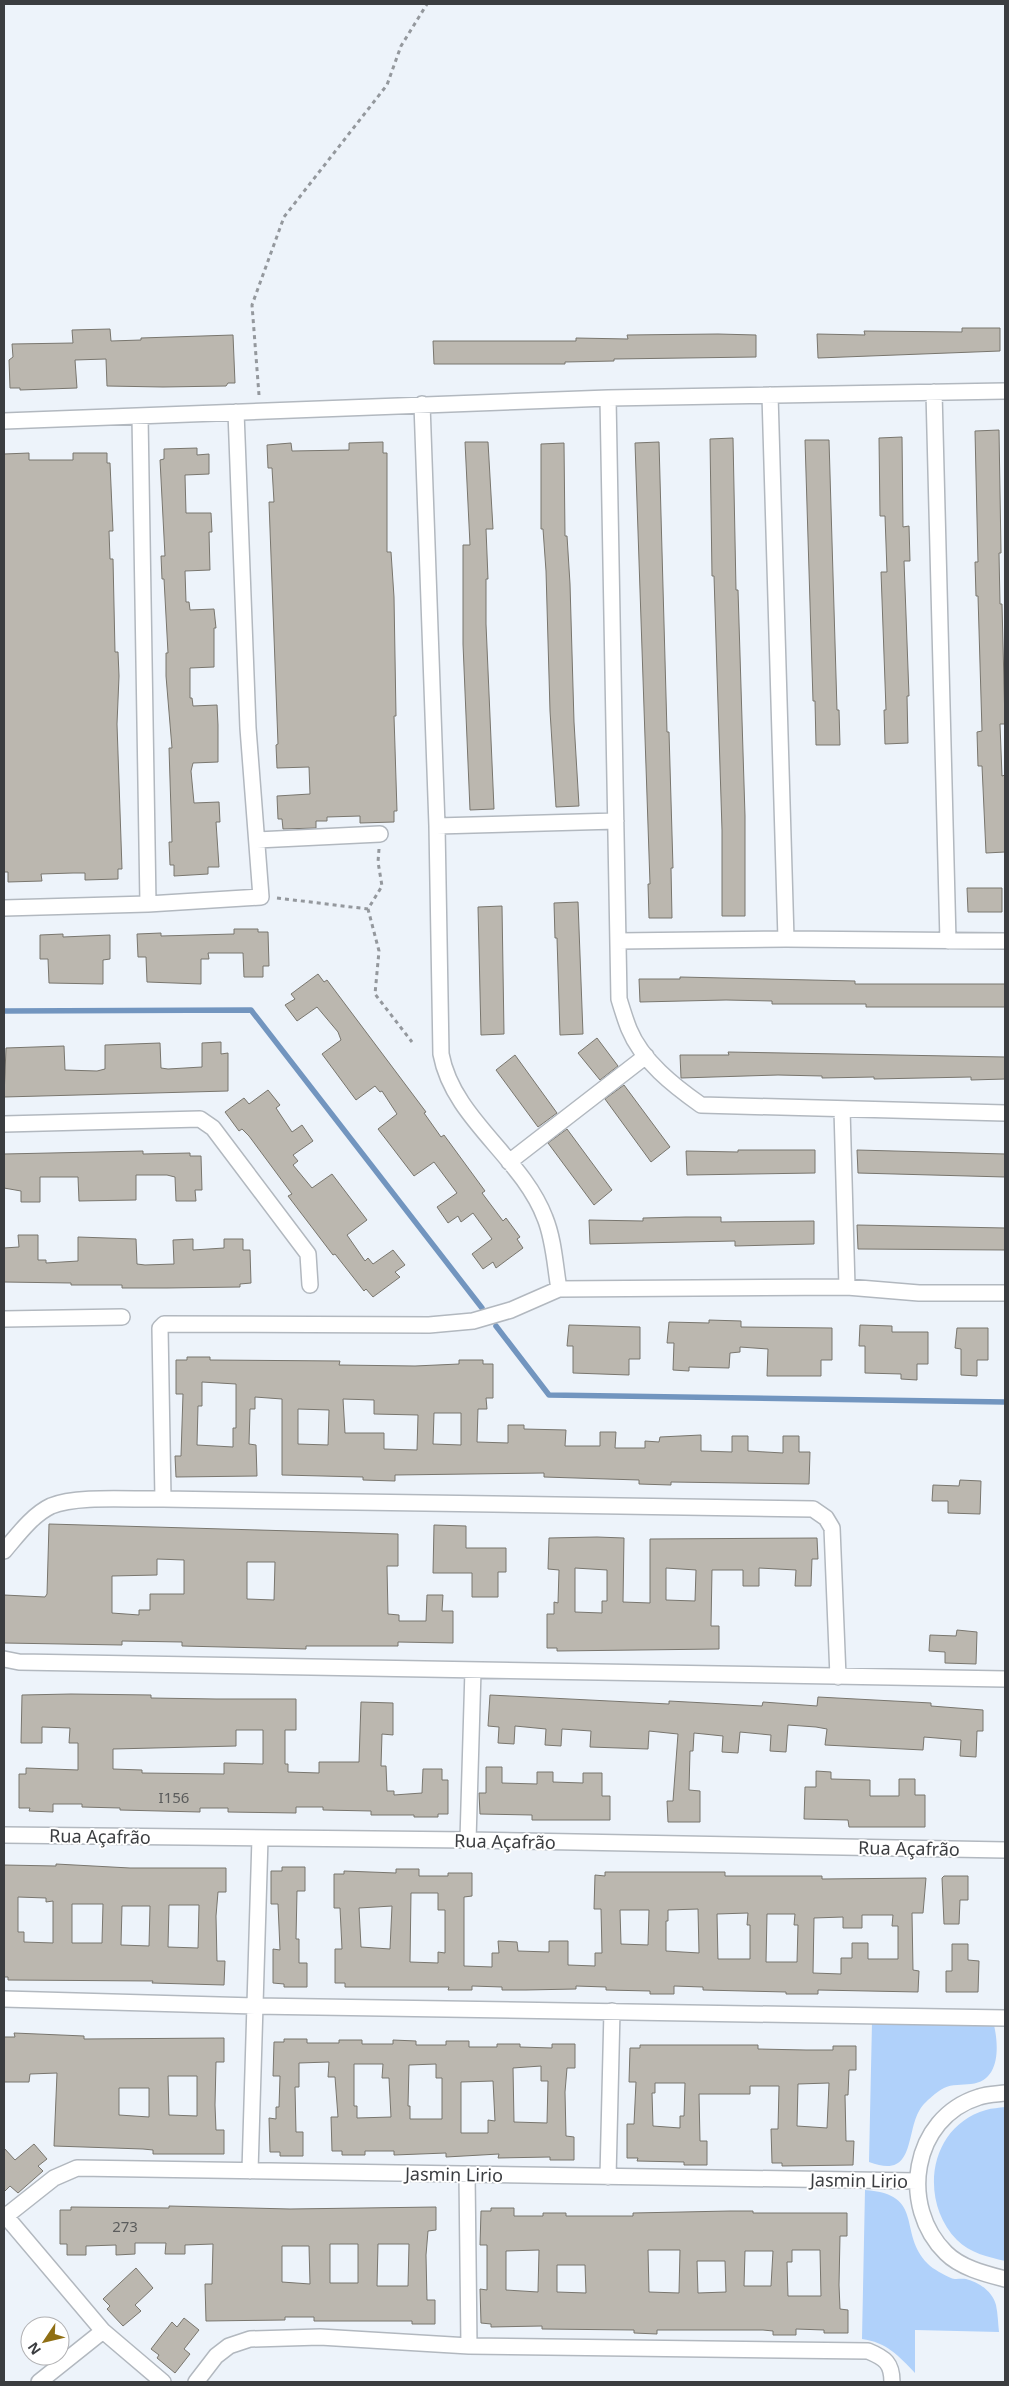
<svg xmlns="http://www.w3.org/2000/svg" width="1009" height="2386" viewBox="0 0 1009 2386" font-family="'Noto Sans',sans-serif">
<style>
.green{fill:#b0d1fa}
.lines{fill:none;stroke-linecap:round;stroke-linejoin:round}
.stream{stroke:#7295bf;stroke-width:5.5}
.building{fill:#bbb7af;stroke:#79766e;fill-rule:evenodd}
.minor-casing{stroke:#b2b8bf;stroke-width:18}
.path{stroke:#94989d;stroke-width:3;stroke-dasharray:4 4;stroke-linecap:butt}
.minor{stroke:#fff;stroke-width:15}
.labels{text-anchor:middle;dominant-baseline:central;stroke-width:4;stroke-linejoin:round;paint-order:stroke}
.number-label{font-size:15px;fill:#5b5c5c}
.street-label{font-size:18px;fill:#3b3d40;stroke:#fff}
</style>
<rect width="100%" height="100%" fill="#edf3fa"/>
<path class="green" d="M872,2022L994,2025C999,2047 1000,2081 971,2084C962,2085 952,2084 944,2088C938,2091 931,2097 926,2102C902,2123 921,2182 869,2162Z
M1005,2107V2261C988,2257 970,2253 957,2240C918,2200 929,2126 986,2110C992,2108 999,2108 1005,2107Z
M865,2190C926,2194 897,2233 928,2264C933,2269 944,2275 951,2278C955,2280 961,2278 966,2279C979,2282 993,2292 996,2305C998,2314 998,2324 999,2332L915,2330V2373C899,2356 886,2342 862,2339Z"/>
<g class="lines">
<path class="stream" d="M4,1011L251,1010L482,1308
M496,1326L549,1395L1005,1402"/>
</g>
<path class="building" d="M962,328H1000V351L818,358L817,334L865,335L864,331L962,332Z
M110,329L111,341L141,340V338L233,335L235,383H228L226,386L163,387L107,386L106,359L75,360L77,388L20,390V388H10L9,360L13,357L12,344L73,343L72,330Z
M718,334L756,335V357L614,359V361L565,362V364H434L433,341H576V338L628,339L627,335Z
M999,430L1001,553H999L1000,604H1002L1005,724H1000L1002,776L1005,775V852L986,853L982,766H978L977,732L982,731L978,596H976L975,562H978L975,431Z
M902,437L903,527L909,526L910,561H904L909,696H907L908,743L885,744L884,710H886L881,572H887L885,516H880L879,438Z
M733,438L736,590H738L745,816V916H722V830L714,576H712L710,439Z
M805,440H829L837,710H839L840,745H816L815,701H813Z
M383,442V453H387V552H391L394,597L396,716H394L397,811H394V822L360,823V816L327,817V821H316V828L283,829L282,819H278L277,796L310,794L309,767L277,768L276,745L278,744L269,502H274L272,468H268L267,445L291,443L292,451L349,450V443Z
M465,442H488L493,529H486L488,579H486V624L494,809L470,810L463,644V545H470Z
M659,442L667,732H669L673,868H671L672,918H649L648,884H650L635,443Z
M564,443L565,536H567L570,584L574,722L579,806L556,807L550,711L546,571L543,529H541V444Z
M197,448V455L209,454V474L185,475L186,513H211L212,532H209L210,570L185,571L186,602H189L190,610L214,609L216,628H214V667L190,668V698H192L193,706L217,705L218,725V762L193,763L191,771L194,803L219,802L220,822H216L219,867H208V874L174,876V865H170L169,842H172L169,748H172L166,676V653H168L164,579H162L161,556H165L160,460L164,459V449Z
M29,453V460H73V453H107V463H110L113,531H109L110,559H113L115,652H118L119,676L117,724L122,869H118V879L85,880V873H73L41,874L42,881L8,882V872H4V454Z
M967,888H1002V912H968Z
M578,902L583,1034L560,1035L557,938H555L554,903Z
M502,906L504,1034L481,1035L478,907Z
M234,929H258V932H268L269,966H263V977H244L243,953H208L209,959H201V984L147,982L146,957H138L137,934L161,933V936L234,934Z
M63,934V937L110,935V959L103,960V984L49,983L48,959H40V935Z
M318,974L324,982L327,980L426,1112L424,1113L441,1137L444,1135L485,1191L482,1193L503,1221L506,1218L520,1237L517,1239L523,1248L496,1268L493,1262L483,1269L472,1254L492,1239L473,1213L461,1222L458,1216L448,1223L437,1207L457,1193L434,1162L414,1176L378,1129L397,1114L382,1091L380,1092L375,1086L356,1100L322,1054L341,1040L338,1032L317,1007L297,1021L285,1005L295,999L291,994Z
M680,977L855,981V984H1005V1007H866V1004H772V1001L726,1000L640,1002L639,979H680Z
M597,1038L618,1066L600,1080L578,1053Z
M221,1042V1054L228,1053V1091L4,1097L6,1048L64,1046L65,1070L97,1071L105,1069V1045L160,1043L161,1068L168,1069L202,1067V1043Z
M728,1052L1005,1057V1079L971,1080V1077L874,1079V1077L822,1078V1076L778,1075L681,1078L680,1055H729Z
M515,1055L557,1113L538,1127L496,1070Z
M624,1085L670,1147L651,1162L605,1099Z
M268,1090L280,1105L276,1108L292,1132L302,1125L313,1141L293,1155L298,1161L293,1165L312,1188L332,1174L367,1220L347,1235L365,1261L368,1258L373,1264L393,1250L405,1265L395,1272L400,1277L373,1297L366,1289L364,1291L335,1254L333,1255L288,1196L292,1194L249,1136L242,1129L239,1131L225,1112L244,1098L249,1104Z
M567,1129L612,1190L594,1205L548,1143Z
M738,1150H815V1173L687,1175L686,1151L738,1152Z
M857,1150L1005,1154V1177L858,1173Z
M143,1151V1154L190,1153V1156H201L202,1190H195L196,1201H176L175,1177L167,1175H136V1200L79,1201L78,1177H40V1202H21V1191L4,1188V1154Z
M686,1217H721V1222L814,1221V1244L735,1246V1241L590,1244L589,1220L643,1221V1218Z
M857,1225L1005,1228V1250L858,1249Z
M18,1235H38V1260H46V1263L78,1261V1237L136,1239L137,1264L145,1265L174,1264L173,1240L193,1239V1250L224,1248V1239H243V1250H250L251,1283L240,1284V1287L167,1288H122V1285H71V1283L4,1282V1248L19,1247Z
M709,1320L741,1321V1327L832,1328V1360H821V1376H767L768,1349L740,1347V1352L730,1353L729,1368L689,1367V1371L673,1370L674,1343H667L669,1322L709,1323Z
M569,1325L640,1327V1359H629V1375L573,1373V1346H567Z
M860,1325L892,1326V1332H928V1364H917V1380L901,1379V1374L865,1373V1346H859Z
M957,1328H988V1360H977V1376L961,1375V1349L955,1348Z
M187,1357H210V1360L340,1361L339,1365L415,1366L459,1364V1360H483V1364H493V1398H486L487,1409H478L477,1442L508,1443V1425H524V1429L566,1430L565,1446H600V1432H616L615,1448H645V1441L659,1442L660,1437L701,1435V1451L732,1452V1436H748V1451L783,1453V1436H799V1452H810L809,1484L671,1482V1485L639,1484V1480L544,1477V1473L395,1475V1481L363,1480V1477L282,1475V1399L255,1397V1409H250L249,1444L256,1445L257,1476L176,1477L175,1456H181L183,1394H176V1360H187ZM202,1382L236,1384V1428H233V1447L197,1445L198,1406H202ZM343,1399L374,1400V1414L418,1415L417,1450L384,1449V1433H345ZM298,1409L329,1410L328,1445L298,1444ZM434,1413H461V1445L433,1444Z
M960,1480L981,1481L980,1514L948,1513V1501H932L933,1485L959,1486Z
M49,1524L398,1534V1566H387L388,1614L399,1615V1621H426L427,1595H443L442,1611H453V1643L398,1642V1646H306V1649L182,1646V1642L122,1641V1645L4,1643V1595L45,1597L47,1594ZM157,1559L184,1560V1594H150V1610H139V1615L112,1613V1576L157,1575ZM247,1562H275L274,1600L247,1599Z
M434,1525L466,1526V1548H506V1572H498V1597H472V1573H433Z
M597,1537L624,1538L623,1602L650,1603V1539L817,1538L818,1559H812L811,1586H795L796,1570L759,1568V1586H743V1570H712L711,1626H719V1649L557,1651V1648H547V1614H554V1602L558,1603L559,1570L548,1569L549,1538ZM575,1568L607,1570V1601H602V1613L575,1612ZM666,1568L696,1570L695,1601L666,1600Z
M957,1630L977,1632L976,1664L945,1663V1652L929,1651L930,1635L956,1636Z
M71,1694L151,1695V1698L216,1699H296V1730H285V1764H288V1772L319,1773V1762H359L361,1702L393,1703V1735L382,1734L381,1766H386L387,1791H394V1795L422,1793L423,1769H442V1780H448V1814H438V1817H414V1815H371V1811L323,1810V1807H296V1813L228,1812V1808H200V1812L120,1810V1808L82,1807V1804H53V1812L29,1811L30,1808H19V1774H26V1768L78,1770V1743H69L70,1728L42,1727V1743H21L22,1695ZM236,1730H263V1764L224,1763V1774L142,1773V1770L113,1769V1749L236,1746Z
M490,1695L669,1704V1701L762,1706L763,1702L817,1706L818,1697L931,1703V1706L983,1710V1731H977L976,1757L960,1756L961,1740L924,1737L923,1750L825,1745L827,1729L816,1727L788,1725L786,1752L770,1751L771,1735L740,1732L738,1753L722,1752L723,1736L694,1733L693,1751H690L689,1790L700,1791V1822H668L667,1801H673L678,1734L649,1731L648,1749L590,1747L591,1731L562,1729L561,1746L545,1745L546,1729L515,1726L514,1744L498,1743L499,1727L488,1726Z
M486,1767H502V1783L537,1784V1772H553V1782L583,1783V1773H602V1796H610V1820H532V1815L480,1814L479,1793H486Z
M816,1771L831,1772V1779L870,1780V1796H899V1779H915V1795H925V1827H849L848,1820L804,1819L805,1787H816Z
M56,1864L130,1868H226V1892H218L216,1916L217,1961H225L224,1985L152,1983L153,1981L8,1980V1977H4V1865L56,1866ZM18,1897L46,1898V1902L53,1901V1943L24,1942V1932H18ZM72,1904H103L102,1943H72ZM169,1905H199L198,1948L168,1947ZM122,1906H150L149,1946L121,1945Z
M282,1867H305V1891H297L296,1939H299V1963H307V1987H284V1984L273,1983V1949L280,1950L278,1904H271V1871H282Z
M396,1869H419V1876H448V1873H472V1896L464,1897V1966L492,1967V1953H499L498,1941L517,1942L518,1951L549,1952V1941H568V1965L595,1966V1953H602L601,1909H594L595,1875L605,1876V1872H725V1876H822V1879L926,1878L923,1913H912L913,1970L919,1971L918,1992L818,1990V1994H786V1992L703,1990V1987L674,1986V1994H650V1991L606,1990V1987L576,1986V1989L526,1990H502V1987L472,1986V1990H448L449,1987H345V1983H335V1949H342L340,1908H334V1874H344V1871L396,1873ZM411,1893H438V1910H445V1953L438,1952V1963L410,1962ZM392,1906L390,1949L361,1947L359,1908ZM698,1909L699,1953L666,1951V1921H668V1910ZM620,1910H649L648,1945L621,1944ZM748,1913L747,1925H750V1959H718L717,1914ZM767,1914H795L794,1925H798L797,1962H766ZM862,1915H893L892,1926H898V1959H868V1943H852V1958H841V1974L813,1973L814,1918L843,1917V1928H862Z
M944,1876H968V1900H960L959,1924H944L942,1878Z
M952,1944H968V1960L979,1961L978,1992H946V1971H952Z
M14,2033L84,2036V2039L224,2038V2062H216L215,2105L216,2130H224V2154H153V2150L143,2149L54,2146L57,2073L30,2074L29,2082H4V2037H15ZM168,2076H197V2116L169,2115ZM119,2088H149V2117L119,2115Z
M284,2039H307V2043H339V2040H362V2044H393V2040L416,2041V2045H446V2041H469V2047H497V2044H520V2047L552,2048V2044H575V2068H567L565,2092L566,2136L574,2137V2160H550V2157L498,2158L499,2154L446,2157V2153L394,2155V2151H365V2155H342V2151H332L331,2117H338L335,2077H328L329,2062L299,2063V2087H295L296,2132H303V2156H280V2152H270L269,2118L276,2119V2107H279L280,2076H273L274,2042H284ZM354,2064H383L382,2078H389L391,2117L357,2118V2106H354ZM436,2064V2078H442V2119H410V2106H408L409,2065ZM541,2066V2081H548L547,2123L514,2122L513,2068ZM493,2081L495,2121L488,2120V2133H461V2082Z
M640,2045H758V2049L806,2050H833V2046H856V2070H849L848,2095H845L846,2141H854L853,2165L782,2166V2163H772L771,2129H778L779,2086H750V2094H699L700,2141H707V2165H684V2162L637,2161L638,2158H627V2124H634L636,2082H629L630,2048H640ZM655,2083H685L684,2116H680V2128L653,2126L652,2093H655ZM829,2083L827,2128L797,2126L798,2084Z
M34,2144L47,2159L38,2166L43,2171L18,2193L10,2186L4,2192V2148L15,2160Z
M169,2206L290,2209L436,2207V2230L428,2231L426,2255L427,2300H435V2324H412V2321H314V2317H285V2320L206,2321L205,2284H212L213,2244L185,2245V2254H165L166,2243H135V2254L116,2255V2245L86,2246V2255H67V2244H60V2210H71V2207L169,2208ZM330,2244H358V2283H330ZM378,2244H409L408,2286H377ZM282,2246H309L310,2284L282,2282Z
M491,2208H514V2216H543V2213H566V2216H633V2213L730,2211H753V2213H847V2236H840L839,2285L840,2309L848,2310V2333H824V2330L796,2329V2335H773V2331L763,2330H657V2334L634,2333V2330L542,2329V2326L491,2327V2324L481,2323L480,2289L487,2290V2245H480L481,2211H491ZM539,2250L538,2292L506,2290V2251ZM648,2250H680L679,2293L649,2292ZM792,2250H820L821,2296H788L787,2262H792ZM745,2251H773L771,2286H744ZM697,2261H725L726,2292L698,2293ZM557,2265H585L586,2293L557,2292Z
M136,2268L153,2288L135,2305L141,2311L123,2326L107,2309L110,2306L103,2299Z
M184,2318L199,2330L184,2349L190,2354L175,2373L157,2358L159,2355L151,2349L172,2322L177,2327Z"/>
<g class="lines">
<defs>
<path id="minor" d="M934,392L948,941
M770,395L786,939
M608,398L619,999C622,1009 625,1019 629,1029C642,1061 674,1086 701,1105L1005,1113
M422,404L437,826L441,1054C453,1119 522,1157 545,1218C554,1240 555,1266 559,1289
M140,416L148,904
M4,421L608,398L1005,391
M437,826L616,821
M257,840L380,834
M4,908L148,904L261,897L248,728L236,412
M618,941L786,939L1005,941
M842,1109L847,1287
M4,1124L200,1119L213,1128L308,1254L310,1285
M509,1162L646,1056
M4,1319L122,1317
M163,1499L160,1328L164,1324L429,1325L473,1321L511,1310L559,1289L847,1287L919,1293H1005
M4,1551C17,1536 32,1515 51,1506C77,1495 133,1500 163,1499L813,1509L826,1518L832,1528L838,1677
M4,1659L19,1662L1005,1679
M4,1835L468,1840L1005,1850
M468,1840L473,1670
M4,1999L255,2006L1005,2018
M1005,2093C997,2094 987,2094 979,2097C911,2118 899,2207 946,2253C961,2268 986,2274 1005,2279
M250,2171L260,1838
M467,2174L469,2346
M608,2177L612,2011
M4,2214L103,2331L163,2382
M6,2216L54,2178L77,2168L917,2181
M39,2382L103,2331
M196,2382L216,2356L229,2346L250,2339L320,2337L469,2346L868,2351C885,2358 892,2363 892,2382"/>
</defs>
<use href="#minor" class="minor-casing"/>
<path class="path" d="M259,395L252,305L284,217L387,85L401,46L427,4
M379,849L378,862L382,886L368,909L379,951L375,994L412,1042
M277,898L368,909"/>
<use href="#minor" class="minor"/>
</g>
<g class="labels">
<g class="number-label">
<text x="174" y="1797">I156</text>
<text x="125" y="2226">273</text>
</g>
<g class="street-label">
<text transform="translate(100 1836) rotate(1)">Rua Açafrão</text>
<text transform="translate(505 1841) rotate(1)">Rua Açafrão</text>
<text transform="translate(909 1848) rotate(1)">Rua Açafrão</text>
<text transform="translate(454 2174) rotate(1)">Jasmin Lirio</text>
<text transform="translate(859 2180) rotate(1)">Jasmin Lirio</text>
</g>
</g>
<rect width="1009" height="2386" fill="none" stroke="#3b3d40" stroke-width="10"/>
<g transform="translate(45 2341) rotate(235)"><circle r="24" fill="#ffffff" stroke="#b1b1b3"/>
<path d="M0-4L9 19L0 12L-9 19Z" fill="#906f14"/>
<text y="-8" font-size="14" font-weight="bold" text-anchor="middle" fill="#3b3d40">N</text>
</g>
</svg>
